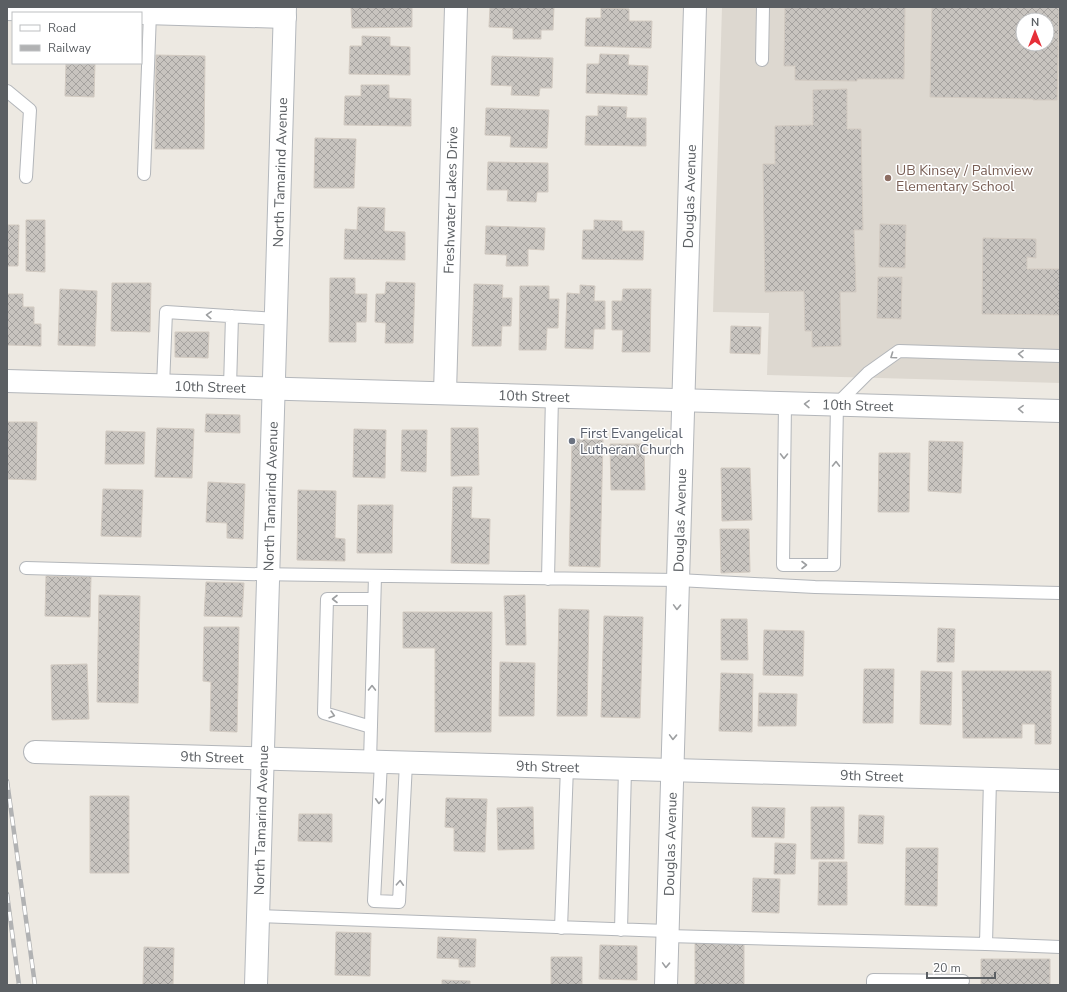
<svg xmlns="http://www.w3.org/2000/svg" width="1067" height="992" viewBox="0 0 1067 992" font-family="'Nunito Sans',sans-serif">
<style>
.education{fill:#ddd8d0;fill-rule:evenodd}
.building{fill:url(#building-cross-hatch);stroke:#d2cac1;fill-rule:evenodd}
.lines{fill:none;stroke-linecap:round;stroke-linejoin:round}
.lane-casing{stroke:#b3b6ba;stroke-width:14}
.street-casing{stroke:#b3b6ba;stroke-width:24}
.secondary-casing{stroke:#b4b8bd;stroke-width:24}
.lane{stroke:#fff;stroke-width:12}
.street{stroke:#fff;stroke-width:22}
.secondary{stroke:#fff;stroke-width:22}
.rail-casing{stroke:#b1b2b3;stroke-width:4.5}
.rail{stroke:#fff;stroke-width:3;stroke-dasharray:9;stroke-linecap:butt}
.oneway{stroke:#9d9fa1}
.education-dot{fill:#8d6e63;stroke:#fff;stroke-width:1.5}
.worship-dot{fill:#6b7280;stroke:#fff;stroke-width:1.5}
.labels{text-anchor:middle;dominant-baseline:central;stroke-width:3;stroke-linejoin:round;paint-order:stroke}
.education-label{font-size:14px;fill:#785e54;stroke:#fff;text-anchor:start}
.street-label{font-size:14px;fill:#5b5f63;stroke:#fff}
.worship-label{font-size:14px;fill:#5b616d;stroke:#fff;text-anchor:start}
</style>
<defs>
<pattern id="building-cross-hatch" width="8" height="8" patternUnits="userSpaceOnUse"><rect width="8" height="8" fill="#c8c4bf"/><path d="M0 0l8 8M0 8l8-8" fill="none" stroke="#a5a29f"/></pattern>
</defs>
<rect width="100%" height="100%" fill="#ede9e2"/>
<path class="education" d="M722,7H1060V383L767,375L769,313L713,312ZM1023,20H1047V44H1023Z"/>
<path class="building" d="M351,7H412V27L352,28Z
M490,7H554L553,30H541V39H513V28L489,27Z
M785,7H905L904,79H857V81L795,80V66H784Z
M932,7H1059L1057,100H1033V99L930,97ZM1023,20H1047V44H1023Z
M601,8L629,9V21H652L651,48L585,46L586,18H601Z
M362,36L390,37V46L410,47V75L349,74L350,46H362Z
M600,54L629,55L628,65L648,66L647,95L586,93L587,64H599Z
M156,55L205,56L204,149H155Z
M492,56L553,58L552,88H540L539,96L511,95L512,86L491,85Z
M66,63H95L94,97L65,96Z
M361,85H389V98L411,99V126L344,125L345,96H361Z
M847,89V129H861L863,230H854L856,292H840L841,346L812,347V331H805L804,291L765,292L763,164H775V126L813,125V90Z
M598,106L627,107L626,118H646V146L585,145L586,116H598Z
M486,108L549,110L547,148L510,147L511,136L485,135Z
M315,138L356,139L354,188H314Z
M488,162L548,163V192H537L536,202L507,201L508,190H487Z
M358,207L385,208L384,231L405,232V260L344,259L345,229L357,230Z
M26,220H45V272L26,271Z
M594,220L622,221V231H644L643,260L582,259L583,230H594Z
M880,224L906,225L905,268L879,267Z
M7,225H19L18,266H7Z
M486,226L545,228L544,250L528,249V266H506L507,255L485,254Z
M983,238L1036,239V258L1027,257V269H1060V315L982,314Z
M878,277H902L901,319L877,318Z
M330,278H355V294H367L366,322H356V342H329Z
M386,282L415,283L413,343H385L386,323L375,322L376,294H385Z
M112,283H151L150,332L111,331Z
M474,284L503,285L502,298H512L511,326H502L501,346H472Z
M580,285L595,286L594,301H605V329H594L593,349L565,348L567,293L580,294Z
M520,286H549V299H559L558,328H547L546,350H519Z
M60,289L97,291L95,346L58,345Z
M623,289H651L650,352H622L623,330H612V301H622Z
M7,294H23V307H34V324H41V346L7,345Z
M731,326L761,327L760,354L730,353Z
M175,332H209L208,358L175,357Z
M206,414L240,415V433L205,432Z
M7,422H37L36,480L7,479Z
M157,428L194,429L192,478L155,477Z
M451,428H478L479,475L451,476Z
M354,429L386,430L385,478L353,477Z
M402,430H427L426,472L401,471Z
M106,431L145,432L144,464H105Z
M572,439L603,440L600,567L569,566Z
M929,441L963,442L961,493L928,491Z
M610,444H644L645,490H611Z
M879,453H910L909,512H878Z
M721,468H750L752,520L722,521Z
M208,482L245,484L243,539L227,538V523L206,522Z
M453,487H472L471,518L490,519L489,564L451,563Z
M103,489L143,490L141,537L101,536Z
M298,490L336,491L335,538L345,539V561L297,560Z
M358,505H393L392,553H357Z
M720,529H749L750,572L721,573Z
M46,576L91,577L90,617L45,616Z
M206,582L244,583L242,617L204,616Z
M99,595L140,596L138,703L97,702Z
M525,595L526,645H506L504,596Z
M559,609L589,610L587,716H557Z
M403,612H492L491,732H435V648H403Z
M604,616L643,617L640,718L601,717Z
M721,619H747L748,660H721Z
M204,627H239L237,732L210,731L211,682L203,681Z
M938,628L955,629L954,662H937Z
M764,630L804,631L803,676L763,675Z
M500,662L535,663L534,716H499Z
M87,664L89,719L52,720L51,665Z
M864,669H894L893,723H863Z
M921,671L952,672L951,725L920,724Z
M962,671H1051V744H1035V724H1022V738H963Z
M721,673L753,674L752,732L719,731Z
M759,693L797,694L796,726H758Z
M90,796H129V873H90Z
M446,798L487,799L485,852L454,851V828L445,827Z
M533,807L534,849L498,850L497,808Z
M752,807L785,808L784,838L752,837Z
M811,807H844V859H811Z
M299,814H332V842L298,841Z
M859,815L884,816L883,844L858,843Z
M775,843L796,844L795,874H774Z
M906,848H938L937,906L905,905Z
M819,862H847V905H818Z
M753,878L780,879L779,913L752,912Z
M336,932L371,933L370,976L335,975Z
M438,937L476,939L475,967H459V959L437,958Z
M695,940L744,941V985H695Z
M600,945L637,946V980L599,979Z
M144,947L174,948L173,985H143Z
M551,957H582V985H551Z
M981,959H1050V985H981Z
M442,980L470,981V985H442Z"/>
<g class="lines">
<defs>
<path id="lane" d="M762,60L763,7
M7,91L30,110L26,177
M144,174L150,13L149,7
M163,386L166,312L276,319
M230,387L232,316
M785,403L783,565H834L837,404L868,373L899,351L1060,356
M26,568L247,574L678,580L815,587L1060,593
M548,579L552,396
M371,727L324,713L327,599H374
M370,762L375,576
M381,762L374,901L399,902L406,763
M990,779L986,944L1060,947
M258,916L667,931
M561,928L567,767
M621,930L625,769
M667,936L986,944
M873,985V980L963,981"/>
<g id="street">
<path d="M7,9L285,17"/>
<path id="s1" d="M7,381L1060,411"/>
<path id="s2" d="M445,393L456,7"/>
<path id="s3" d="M35,752L1060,781"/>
<path id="s4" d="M666,985L695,7"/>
</g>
<g id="secondary">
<path id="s5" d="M256,985L285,7"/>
</g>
</defs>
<use href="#lane" class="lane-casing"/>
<use href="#street" class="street-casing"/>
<use href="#secondary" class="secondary-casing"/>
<use href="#lane" class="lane"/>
<use href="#street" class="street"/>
<use href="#secondary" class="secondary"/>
<defs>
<path id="rail" d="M7,781L35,985
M7,894L19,985"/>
</defs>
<use href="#rail" class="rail-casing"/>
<use href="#rail" class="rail"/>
</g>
<defs><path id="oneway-chevron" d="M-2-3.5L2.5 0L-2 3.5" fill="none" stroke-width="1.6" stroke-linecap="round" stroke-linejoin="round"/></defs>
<g class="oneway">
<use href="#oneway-chevron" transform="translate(209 315) rotate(-177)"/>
<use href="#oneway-chevron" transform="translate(1021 354) rotate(-178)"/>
<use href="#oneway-chevron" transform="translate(893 356) rotate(145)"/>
<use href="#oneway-chevron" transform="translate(807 404) rotate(-179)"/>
<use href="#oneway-chevron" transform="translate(1021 409) rotate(-178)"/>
<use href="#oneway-chevron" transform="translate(784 456) rotate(91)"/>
<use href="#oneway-chevron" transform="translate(836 464) rotate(-89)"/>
<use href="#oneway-chevron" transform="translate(804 565)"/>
<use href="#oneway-chevron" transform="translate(335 599) rotate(180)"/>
<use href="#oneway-chevron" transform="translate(677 607) rotate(92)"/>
<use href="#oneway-chevron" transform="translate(372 688) rotate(-89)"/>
<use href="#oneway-chevron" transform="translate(332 715) rotate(16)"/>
<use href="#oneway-chevron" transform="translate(673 737) rotate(92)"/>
<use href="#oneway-chevron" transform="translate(379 801) rotate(93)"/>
<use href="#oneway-chevron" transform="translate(400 883) rotate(-87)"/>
<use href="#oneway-chevron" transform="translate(666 965) rotate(92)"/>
</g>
<circle class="education-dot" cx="888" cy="178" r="4"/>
<circle class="worship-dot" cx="572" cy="441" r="4"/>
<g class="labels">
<g class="education-label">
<text x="896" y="170">UB Kinsey / Palmview<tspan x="896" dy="16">Elementary School</tspan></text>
</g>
<g class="street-label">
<text stroke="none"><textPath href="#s5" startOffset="813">North Tamarind Avenue</textPath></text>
<text stroke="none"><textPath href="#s4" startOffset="789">Douglas Avenue</textPath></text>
<text stroke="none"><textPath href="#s2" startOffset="193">Freshwater Lakes Drive</textPath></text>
<text stroke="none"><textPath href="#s1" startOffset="203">10th Street</textPath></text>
<text stroke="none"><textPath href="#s1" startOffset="527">10th Street</textPath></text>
<text stroke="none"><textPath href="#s1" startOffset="851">10th Street</textPath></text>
<text stroke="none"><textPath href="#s5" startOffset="489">North Tamarind Avenue</textPath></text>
<text stroke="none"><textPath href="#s4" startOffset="465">Douglas Avenue</textPath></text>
<text stroke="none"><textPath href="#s3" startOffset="177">9th Street</textPath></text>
<text stroke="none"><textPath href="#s3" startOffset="513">9th Street</textPath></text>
<text stroke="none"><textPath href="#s3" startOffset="837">9th Street</textPath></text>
<text stroke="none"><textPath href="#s5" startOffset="165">North Tamarind Avenue</textPath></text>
<text stroke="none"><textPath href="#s4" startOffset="141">Douglas Avenue</textPath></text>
</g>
<g class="worship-label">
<text x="580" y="433">First Evangelical<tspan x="580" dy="16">Lutheran Church</tspan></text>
</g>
</g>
<rect width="1067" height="992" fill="none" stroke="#5b5f63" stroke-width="16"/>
<rect x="12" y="12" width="130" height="52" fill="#ffffff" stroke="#bdbfc1"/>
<rect x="20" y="25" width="20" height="6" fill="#ffffff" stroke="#bdbfc1"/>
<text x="48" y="32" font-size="12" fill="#5b5f63">Road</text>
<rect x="20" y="45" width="20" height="6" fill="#b1b2b3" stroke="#bdbfc1"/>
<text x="48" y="52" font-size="12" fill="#5b5f63">Railway</text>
<g transform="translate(1035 32)"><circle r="19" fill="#ffffff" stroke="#bdbfc1"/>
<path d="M0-3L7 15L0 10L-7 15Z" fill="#e62f38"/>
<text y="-6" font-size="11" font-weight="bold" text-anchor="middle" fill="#5b5f63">N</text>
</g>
<path d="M927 972v6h68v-6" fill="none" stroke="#5b5f63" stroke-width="2"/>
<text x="933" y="972" font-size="12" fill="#5b5f63" stroke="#ffffff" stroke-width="3" paint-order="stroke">20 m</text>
</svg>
